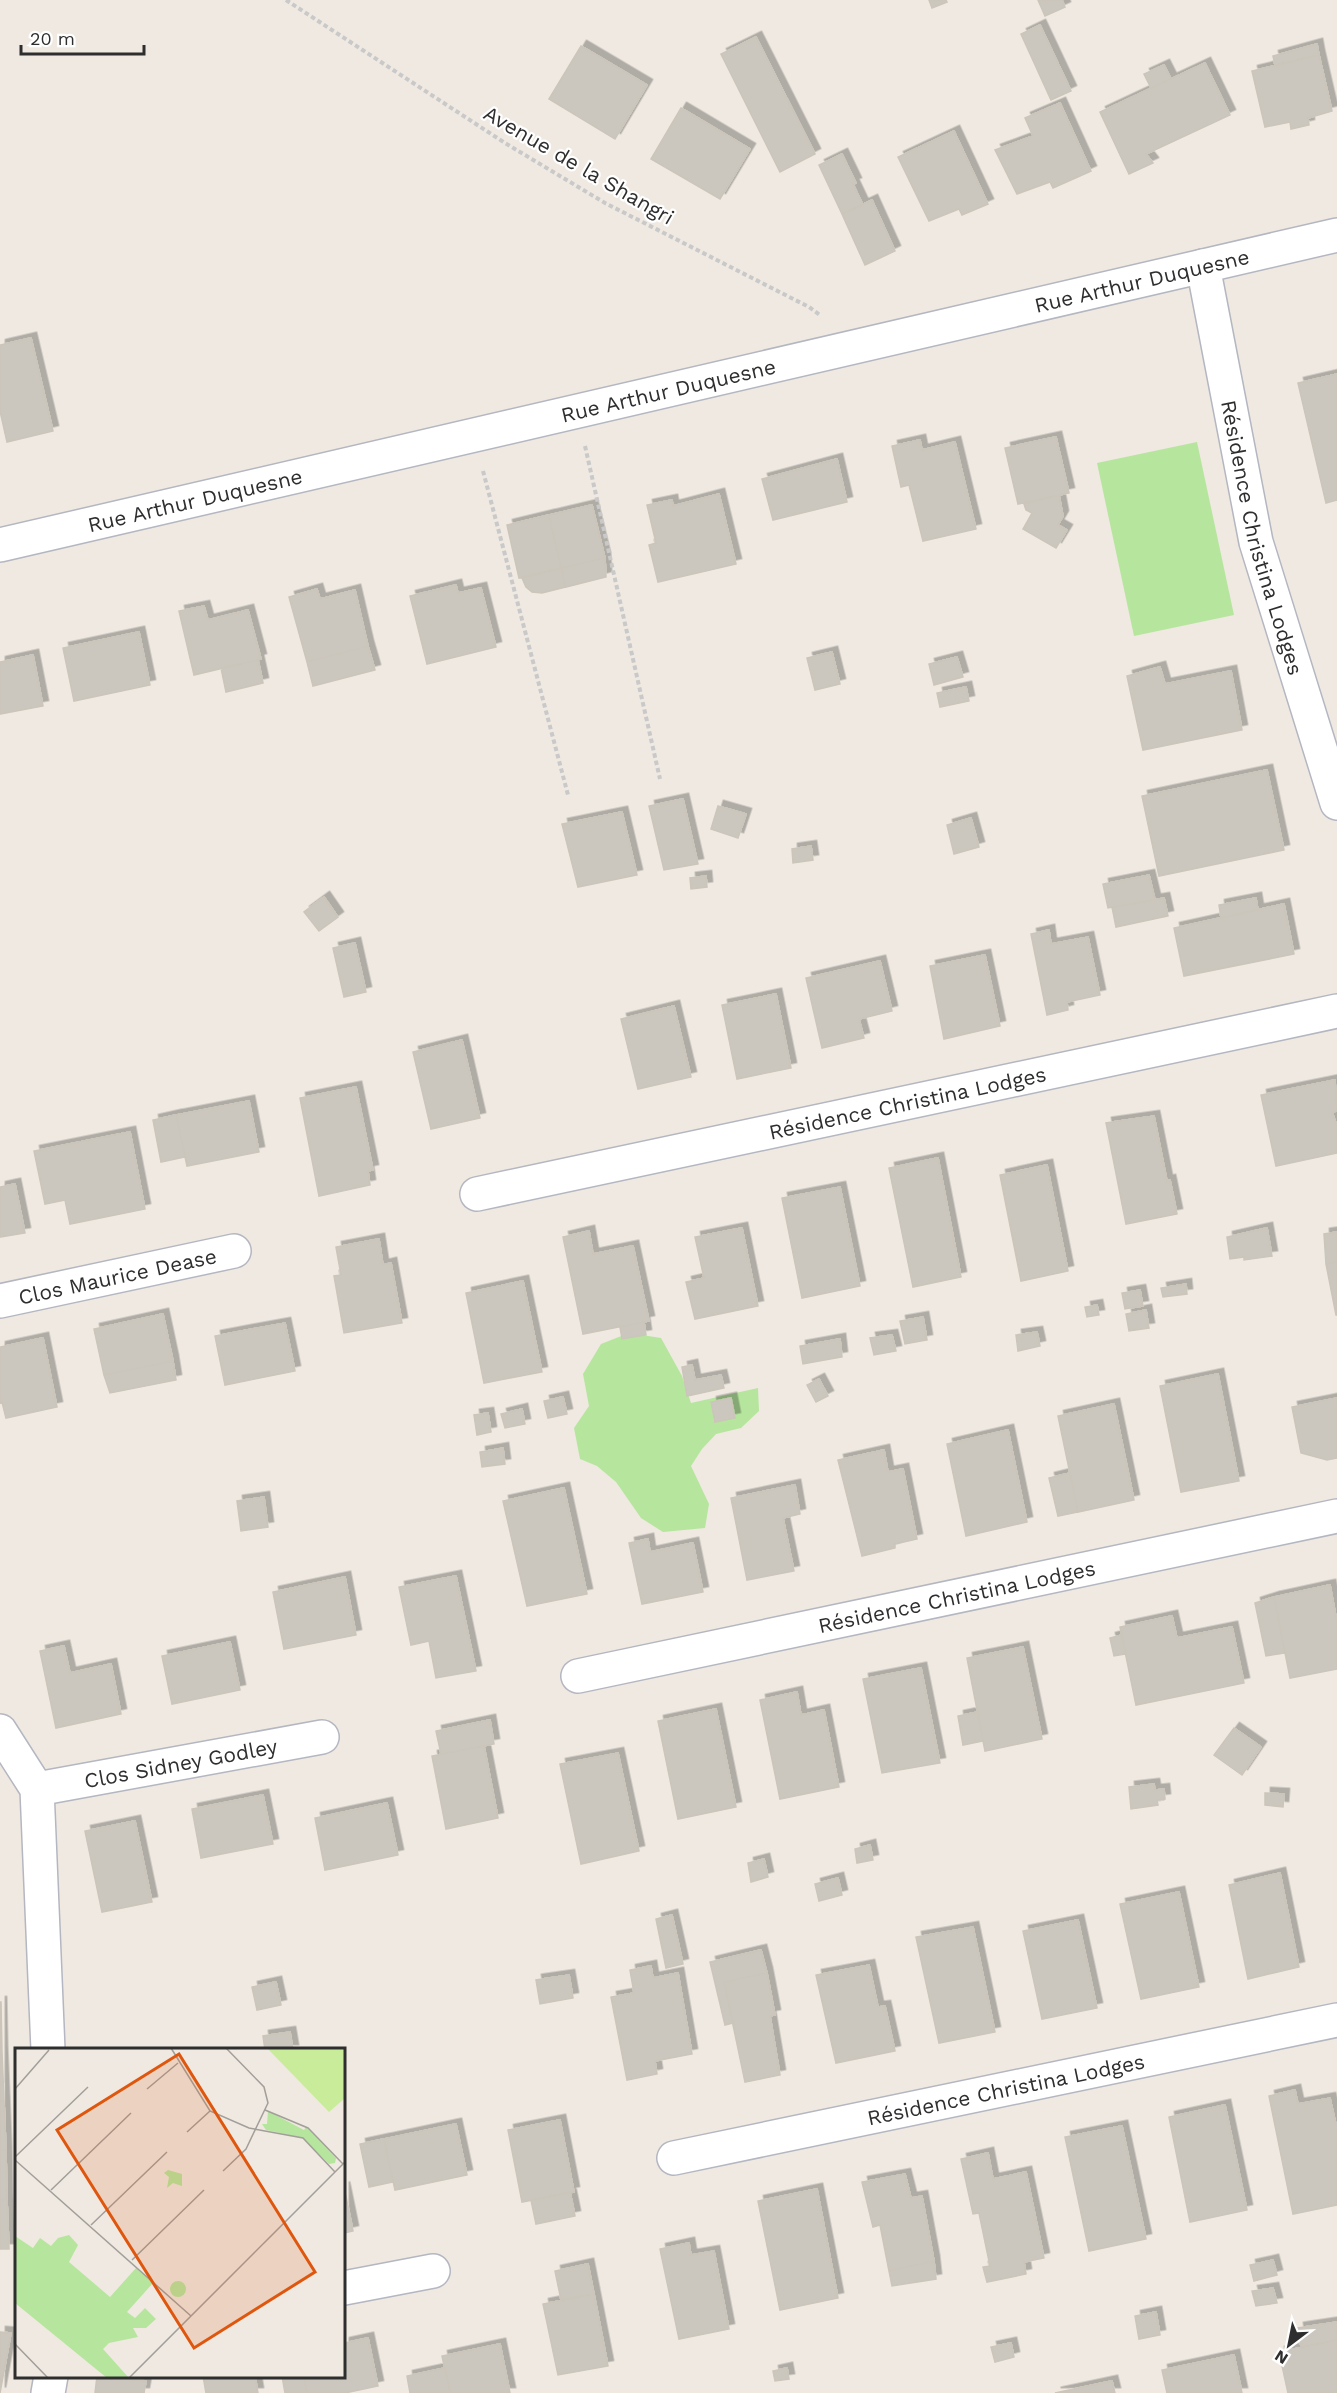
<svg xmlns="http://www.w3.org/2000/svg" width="1337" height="2393" viewBox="0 0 1337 2393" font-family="'Work Sans',sans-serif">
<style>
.green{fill:#b6e59e}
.building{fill:#cbc7bf;stroke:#cbc5ba;stroke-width:1.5;filter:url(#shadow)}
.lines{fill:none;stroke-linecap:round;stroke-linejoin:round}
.minor-casing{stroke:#b4b7c1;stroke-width:36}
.secondary-casing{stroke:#b4b7c1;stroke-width:36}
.path{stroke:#c9c9c9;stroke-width:4;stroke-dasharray:4.5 3;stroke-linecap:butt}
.minor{stroke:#fff;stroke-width:33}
.secondary{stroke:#fff;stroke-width:33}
.labels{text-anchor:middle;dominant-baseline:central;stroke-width:4.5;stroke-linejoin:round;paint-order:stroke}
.street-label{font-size:21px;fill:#2e2e2e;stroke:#fff}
.inset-road{fill:none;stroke:#a29e99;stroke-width:1.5}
.view{fill:#df570e;fill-opacity:0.15;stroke:#df570e;stroke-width:3}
.inset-edge{fill:none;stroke:#2e2e2e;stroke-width:3}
</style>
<defs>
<filter id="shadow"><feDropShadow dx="5.5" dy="-5.5" stdDeviation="0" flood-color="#0004"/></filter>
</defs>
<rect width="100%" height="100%" fill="#efe9e1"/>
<path class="green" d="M1197,442L1234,615L1134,636L1097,463Z
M629,1333L661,1338L682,1376L691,1403L758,1388L759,1411L741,1428L716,1434L702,1449L691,1466L709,1504L705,1528L663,1532L641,1518L616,1482L597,1466L580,1459L574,1428L589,1406L583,1374L601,1344Z"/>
<path class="building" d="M929,0H946L947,2L932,8Z
M1038,0H1062L1065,7L1045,16Z
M1040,25L1071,91L1051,100L1021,34Z
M756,37L815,154L780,172L721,54Z
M1317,44L1319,55L1275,65L1273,56Z
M581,46L647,85L615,139L549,99Z
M1319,55L1332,111L1308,118L1309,125L1291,129L1290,122L1265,127L1252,71Z
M1205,63L1230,115L1146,154L1153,163L1129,174L1100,112Z
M1164,65L1171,79L1151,88L1144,74Z
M1060,103L1091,171L1053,188L1050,182L1017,194L995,150L1033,136L1025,118Z
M681,108L750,149L720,199L651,159Z
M954,131L988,204L962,215L959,209L929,221L898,157Z
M842,154L856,183L853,184L863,205L842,214L819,165Z
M872,200L895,251L865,265L842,214Z
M31,338L53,431L7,442L0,411V345Z
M1337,374V500L1326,503L1298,383Z
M1056,437L1069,493L1018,504L1005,448Z
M920,440L922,450L955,442L976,529L923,541L909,485L901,487L892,446Z
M837,459L847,502L773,520L762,479Z
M719,494L736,564L658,582L649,545L656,543L647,505L672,500L673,506Z
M1059,495L1063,516L1058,525L1067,530L1056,548L1023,529L1032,513L1026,510L1024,504Z
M592,505L605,558L561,568L549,515Z
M549,515L561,568L519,578L507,525Z
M605,558L606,577L566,587L561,568Z
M561,568L566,587L542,593L532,592L526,587L522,578Z
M456,585L458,593L481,588L496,647L427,664L410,596Z
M317,589L320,599L355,590L368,646L307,662L289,597Z
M204,606L208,620L248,610L261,659L194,675L179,611Z
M139,632L150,685L74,701L63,648Z
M368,646L375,670L313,686L307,662Z
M832,652L840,684L815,690L807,658Z
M33,655L43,706L0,714V662Z
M957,657L963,677L934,685L929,664Z
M258,660L263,683L226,692L221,668Z
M1160,667L1165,684L1231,671L1242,730L1143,750L1127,676Z
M966,687L969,701L940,707L937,693Z
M1267,770L1284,850L1159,876L1142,796Z
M683,799L698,864L664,870L649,806Z
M718,806L746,814L738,838L711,829Z
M622,812L637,875L578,887L562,824Z
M971,818L979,847L954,854L947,825Z
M811,846L813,860L793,863L792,849Z
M1149,875L1155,900L1108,908L1103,884Z
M706,876L707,887L691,889L690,878Z
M324,897L338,917L319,931L304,912Z
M1164,898L1168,916L1116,927L1112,907Z
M1256,898L1258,910L1221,918L1219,905Z
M1284,904L1294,954L1184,976L1174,928Z
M1049,930L1051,944L1088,937L1100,995L1067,1002L1068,1010L1047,1015L1031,934Z
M355,943L366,992L344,997L333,948Z
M985,955L1000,1026L944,1039L930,966Z
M880,961L892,1011L859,1019L864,1038L822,1048L806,978Z
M776,994L791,1068L737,1079L722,1005Z
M674,1006L691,1077L638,1089L621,1019Z
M462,1040L480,1118L431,1129L413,1052Z
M1335,1080L1337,1111L1332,1112L1337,1126V1153L1276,1166L1261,1095Z
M356,1087L373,1170L368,1171L370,1185L319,1196L300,1098Z
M249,1101L259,1152L187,1166L176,1115Z
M176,1115L185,1157L161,1162L153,1120Z
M1154,1116L1167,1181L1170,1180L1177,1214L1126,1224L1106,1123Z
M130,1132L145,1209L70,1224L65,1200L45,1204L34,1151Z
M938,1158L961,1277L913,1287L889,1168Z
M1047,1165L1068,1271L1021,1281L1000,1175Z
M15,1184L25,1233L0,1237V1187Z
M840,1187L860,1286L802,1298L782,1198Z
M742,1228L758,1306L695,1319L686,1282L704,1278L695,1237Z
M1267,1228L1272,1256L1244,1260V1257L1230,1259L1227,1237Z
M589,1231L593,1254L633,1246L649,1321L583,1334L563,1237Z
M1337,1232V1262L1326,1264L1324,1234Z
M379,1239L383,1265L391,1263L402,1323L344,1333L334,1276L341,1275L336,1247Z
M1337,1262V1315H1336L1326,1264Z
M523,1281L542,1372L484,1383L466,1293Z
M1186,1284L1187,1294L1163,1297L1161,1288Z
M1140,1290L1143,1306L1125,1309L1122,1293Z
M1097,1305L1099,1315L1087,1317L1085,1307Z
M1146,1310L1149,1328L1129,1331L1126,1314Z
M163,1314L173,1361L104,1375L94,1329Z
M923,1317L927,1340L905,1344L900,1321Z
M644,1322L646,1335L622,1339L620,1327Z
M285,1323L295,1371L225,1385L215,1336Z
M1037,1332L1040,1346L1018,1351L1016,1335Z
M892,1335L896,1351L874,1355L870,1338Z
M43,1338L57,1407L6,1418L2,1402L0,1403V1347Z
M840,1339L842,1357L803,1364L800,1346Z
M173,1361L176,1380L110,1393L104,1375Z
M692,1365L695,1380L721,1375L724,1388L687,1396L682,1367Z
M1218,1374L1239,1481L1181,1492L1160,1386Z
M819,1379L828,1396L816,1402L807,1385Z
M563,1397L567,1414L548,1418L544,1401Z
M731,1398L735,1418L715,1422L711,1402Z
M1337,1398V1458L1327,1460L1301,1453L1292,1407Z
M1114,1404L1134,1500L1078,1512L1058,1416Z
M522,1409L525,1424L505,1428L501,1414Z
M488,1413L491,1432L477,1435L474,1415Z
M1008,1430L1027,1522L966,1536L947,1444Z
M503,1448L505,1464L482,1467L480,1452Z
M884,1450L888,1472L903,1469L917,1539L895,1544V1548L862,1556L838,1460Z
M1070,1473L1078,1512L1058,1516L1049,1478Z
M795,1485L800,1514L783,1518L794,1571L747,1580L731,1498Z
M564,1488L587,1594L527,1606L503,1501Z
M264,1497L268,1527L241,1531L237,1501Z
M648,1539L650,1552L693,1543L703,1592L642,1604L629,1543Z
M456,1576L476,1671L436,1678L429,1641L411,1645L399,1587Z
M345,1577L356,1635L284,1649L273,1592Z
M1330,1585L1337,1622V1669L1290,1678L1274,1597Z
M1274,1597L1285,1653L1266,1656L1255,1603Z
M1172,1616L1177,1638L1232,1627L1244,1683L1136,1705L1120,1627Z
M1122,1635L1126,1654L1114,1656L1110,1638Z
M230,1642L240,1690L172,1704L162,1656Z
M64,1646L70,1673L111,1664L121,1714L56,1728L40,1651Z
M1023,1647L1042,1739L985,1751L967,1658Z
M921,1668L940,1763L882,1773L863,1679Z
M797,1692L801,1715L824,1710L839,1787L780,1799L760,1700Z
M716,1709L736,1807L678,1819L658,1721Z
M978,1712L983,1741L963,1745L958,1716Z
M490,1720L494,1744L441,1754L436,1731Z
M1234,1728L1261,1747L1242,1775L1214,1755Z
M484,1746L498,1818L446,1829L432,1756Z
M618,1753L639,1851L581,1864L560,1764Z
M1154,1784L1155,1790L1164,1789L1165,1799L1157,1800L1158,1805L1131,1809L1129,1787Z
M1265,1793L1284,1794L1283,1807L1265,1805Z
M263,1795L273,1844L201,1858L192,1809Z
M387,1803L398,1855L325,1870L315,1818Z
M135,1821L152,1902L102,1912L85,1831Z
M870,1845L873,1860L857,1863L855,1849Z
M764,1859L768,1877L751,1882L748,1863Z
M1280,1873L1299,1967L1248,1979L1229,1885Z
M838,1878L842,1895L819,1901L815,1884Z
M1179,1892L1199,1987L1141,1999L1120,1904Z
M672,1915L683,1964L666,1968L656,1919Z
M1078,1920L1097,2008L1042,2019L1023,1931Z
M973,1927L995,2032L939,2043L916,1937Z
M761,1950L767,1973L724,1982L733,2023L725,2025L710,1962Z
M869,1965L878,2007L885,2006L895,2051L836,2063L816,1975Z
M651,1966L653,1978L678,1973L692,2054L655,2061L657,2074L627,2080L611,1997L634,1993L630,1970Z
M767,1973L775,2015L770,2016L780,2075L745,2082L724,1982Z
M569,1975L573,1998L540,2004L536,1980Z
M276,1982L281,2005L257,2010L252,1987Z
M1,2002L2,2052H0V2002Z
M290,2032L293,2050H265L263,2036Z
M0,2052H2L4,2101H0Z
M1295,2090L1298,2104L1330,2098L1337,2129V2205L1293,2214L1269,2096Z
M0,2101H4L6,2150H0Z
M1225,2105L1247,2210L1190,2222L1169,2117Z
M560,2120L574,2192L522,2202L508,2130Z
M456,2124L467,2175L395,2190L384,2139Z
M1122,2126L1146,2239L1089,2251L1065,2137Z
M384,2139L393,2182L369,2187L360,2144Z
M0,2150H6L7,2199L0,2200Z
M988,2153L993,2179L1026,2172L1044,2258L1024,2262L1026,2274L987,2282L983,2267L990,2266L979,2213L973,2214L961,2159Z
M905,2174L911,2198L922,2196L934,2261L889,2271L880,2225L873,2227L862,2182Z
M344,2187L353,2231L344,2233Z
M817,2189L838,2298L780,2310L758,2201Z
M570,2192L575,2216L536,2224L531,2200Z
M7,2199L9,2249H0V2200Z
M689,2243L691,2255L714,2251L729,2329L679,2339L660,2249Z
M1273,2260L1277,2275L1254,2281L1250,2265Z
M934,2261L936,2279L892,2286L889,2271Z
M588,2264L594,2294L561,2300L555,2271Z
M1273,2288L1277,2303L1256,2306L1252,2291Z
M594,2294L608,2366L558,2375L543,2304Z
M1156,2312L1160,2335L1139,2339L1135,2316Z
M1337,2322V2340L1301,2347L1298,2328Z
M0,2332L11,2333L0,2393Z
M368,2338L378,2386L345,2393H307L304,2376H344V2343Z
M1337,2340V2393H1288L1279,2352Z
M1011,2343L1014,2357L995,2362L991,2347Z
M500,2344L510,2393H450L442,2356Z
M1234,2355L1242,2393H1167L1162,2370Z
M445,2368L450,2393H410L407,2376Z
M787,2368L789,2379L775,2381L773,2371Z
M97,2376L146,2381L144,2393H95Z
M203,2376H255L258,2393H206Z
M282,2376H304L307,2393H285Z
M1112,2381L1115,2393H1055Z"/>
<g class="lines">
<defs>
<g id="minor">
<path id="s1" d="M1203,266L1256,542L1337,803"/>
<path id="s2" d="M477,1194L1337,1011"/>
<path id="s3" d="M0,1301L234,1251"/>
<path id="s4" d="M578,1676L1337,1516"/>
<path d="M0,1731L37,1789L48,2050"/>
<path id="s5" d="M37,1789L322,1737"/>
<path id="s6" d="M674,2158L1337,2020"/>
<path d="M344,2288L433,2271"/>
<path d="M48,2393L51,2376"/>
</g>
<g id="secondary">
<path id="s7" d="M0,545L1337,235"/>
</g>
</defs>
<use href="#minor" class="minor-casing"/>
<use href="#secondary" class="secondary-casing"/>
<path class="path" d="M286,0L505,143L605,203L809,307L820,315
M585,446L660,779
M483,471L568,795"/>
<use href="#minor" class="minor"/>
<use href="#secondary" class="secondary"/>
</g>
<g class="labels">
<g class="street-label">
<text transform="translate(579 165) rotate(30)">Avenue de la Shangri</text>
<text stroke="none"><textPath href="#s7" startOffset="1172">Rue Arthur Duquesne</textPath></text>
<text stroke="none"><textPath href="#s7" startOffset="686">Rue Arthur Duquesne</textPath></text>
<text stroke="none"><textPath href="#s7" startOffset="200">Rue Arthur Duquesne</textPath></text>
<text stroke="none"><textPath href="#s1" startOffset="278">Résidence Christina Lodges</textPath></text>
<text stroke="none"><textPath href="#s2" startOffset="440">Résidence Christina Lodges</textPath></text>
<text stroke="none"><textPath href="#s3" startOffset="120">Clos Maurice Dease</textPath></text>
<text stroke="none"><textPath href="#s4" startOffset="387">Résidence Christina Lodges</textPath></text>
<text stroke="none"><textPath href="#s5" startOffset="146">Clos Sidney Godley</textPath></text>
<text stroke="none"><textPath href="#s6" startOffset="339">Résidence Christina Lodges</textPath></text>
</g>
</g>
<g transform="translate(15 2048)">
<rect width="330" height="330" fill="#efe9e1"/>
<path d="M253,63L289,82L291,79L321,110L320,115L314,116L288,90L251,82L247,76H252ZM153,122L167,126V138L158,135L152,140L154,129L149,125ZM54,187L63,197L54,214L95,249L121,220L138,235L112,264L120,270L130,260L141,271L131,280H118L123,289L94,295L88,301L114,330H92L0,255V188L18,200L25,190L36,198L43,190ZM155 241a8 8 0 1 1 16 0a8 8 0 1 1-16 0Z" fill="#b6e59e"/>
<path d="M252,0H330V50L314,64Z" fill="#c9ec9a"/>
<path class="inset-road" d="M156,0L195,63L234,80L288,90L320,124M0,41L34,2M132,41L163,15M250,62L293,80L328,116M172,84L195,63M0,109L73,39M0,112L176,268M208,123L231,101L253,55L249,39L211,0M36,142L116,65M76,177L152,104M117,212L189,142M0,296L33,330M114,330L330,114"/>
<path class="view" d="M164,6L300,224L179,300L42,82Z"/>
<rect width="330" height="330" class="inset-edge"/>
</g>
<g transform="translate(1289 2345) rotate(212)" stroke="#ffffff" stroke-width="4.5" paint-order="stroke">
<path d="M0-4.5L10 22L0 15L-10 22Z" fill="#2e2e2e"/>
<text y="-9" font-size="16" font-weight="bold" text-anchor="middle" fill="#2e2e2e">N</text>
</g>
<path d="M21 45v9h123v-9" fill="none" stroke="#2e2e2e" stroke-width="3"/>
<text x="30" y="45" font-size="18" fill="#2e2e2e" stroke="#ffffff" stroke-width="4.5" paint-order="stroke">20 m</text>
</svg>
